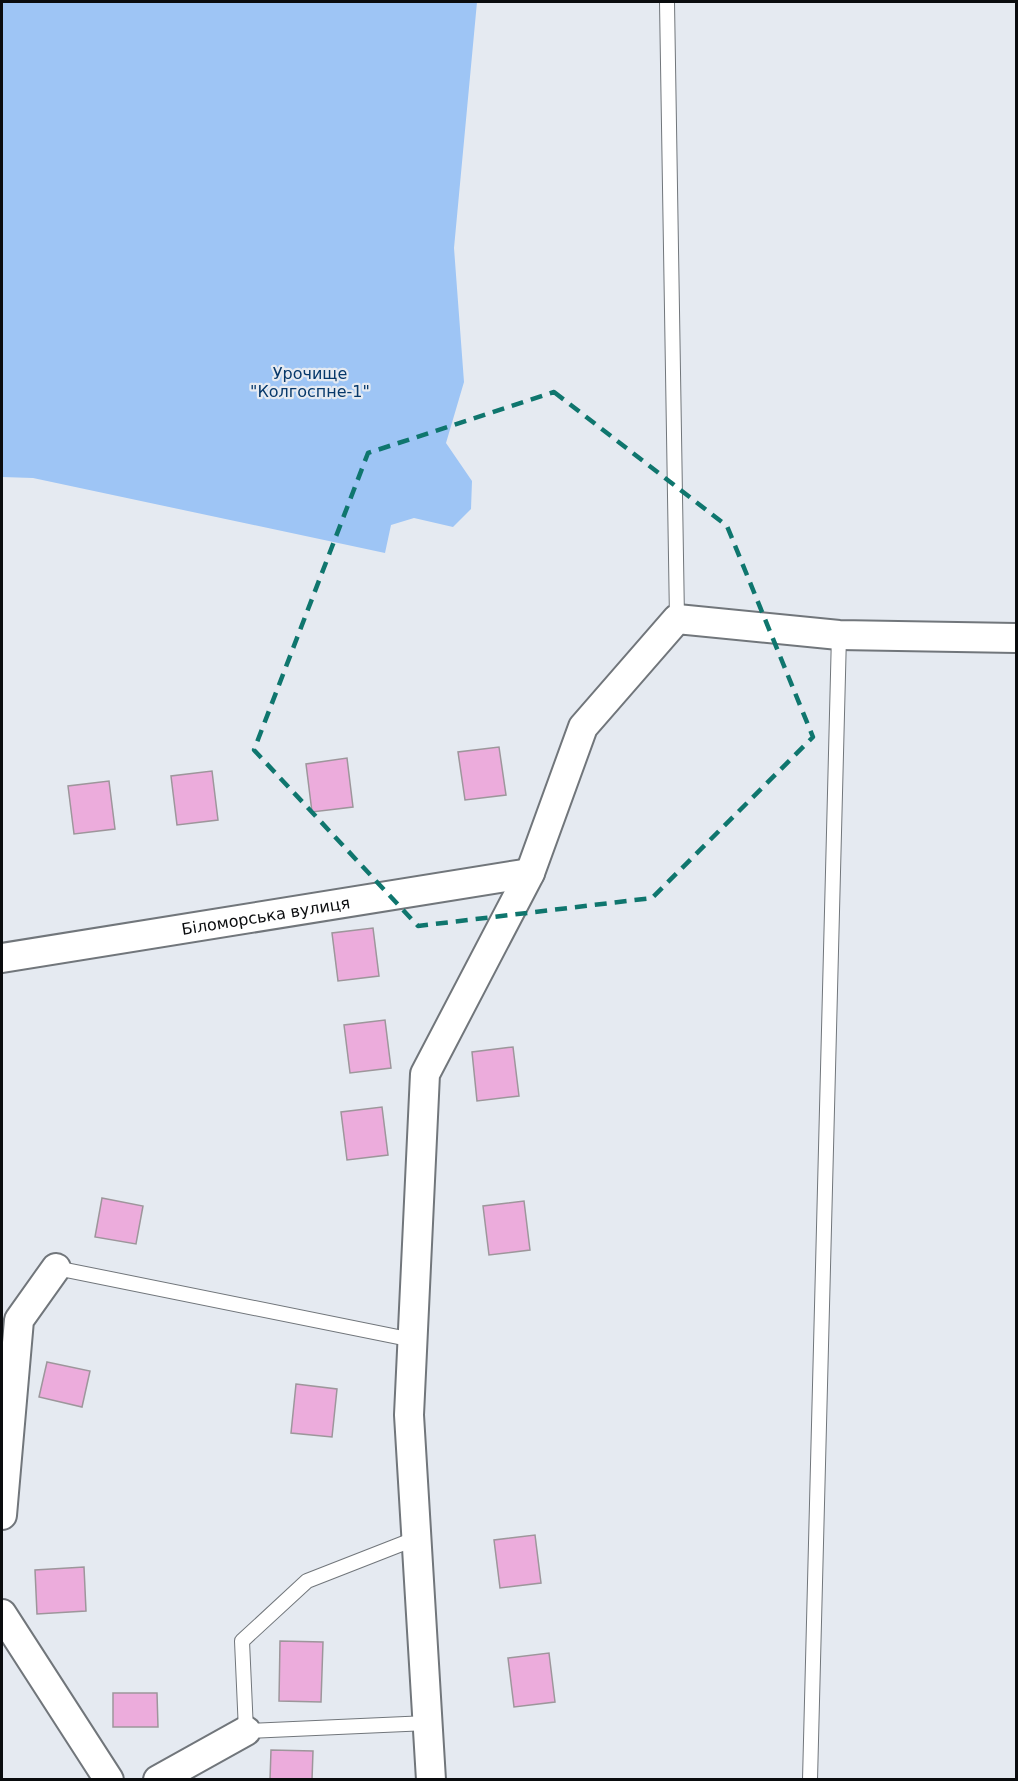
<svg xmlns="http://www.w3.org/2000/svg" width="1018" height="1781" viewBox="0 0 1018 1781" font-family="'DejaVu Sans',sans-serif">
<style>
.green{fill:#9ec5f5}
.building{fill:#ecacdc;stroke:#9d969b;stroke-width:1.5}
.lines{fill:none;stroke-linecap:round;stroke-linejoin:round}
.lane-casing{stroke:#71767b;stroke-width:16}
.street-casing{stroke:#71767b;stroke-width:32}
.lane{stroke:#fff;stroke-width:14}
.street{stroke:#fff;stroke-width:28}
.marked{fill:none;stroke:#0f766e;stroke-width:4.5;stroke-dasharray:12 8;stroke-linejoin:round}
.labels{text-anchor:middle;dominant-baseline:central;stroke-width:4.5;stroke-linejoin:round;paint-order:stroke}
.park-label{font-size:16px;fill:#06386a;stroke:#e5eaf1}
.street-label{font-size:16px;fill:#0a0c0e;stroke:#e5eaf1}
</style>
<rect width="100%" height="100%" fill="#e5eaf1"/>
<path class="green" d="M2,2H477L454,248L464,382L446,443L472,481L471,509L453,527L414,518L391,525L385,553L33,478L2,477Z"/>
<path class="building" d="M499,747L506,795L465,800L458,752Z
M347,758L353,807L312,812L306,764Z
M212,771L218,820L177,825L171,776Z
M109,781L115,829L74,834L68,786Z
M373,928L379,976L338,981L332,933Z
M385,1020L391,1068L350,1073L344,1025Z
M513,1047L519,1096L477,1101L472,1052Z
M382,1107L388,1155L347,1160L341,1112Z
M102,1198L143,1206L136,1244L95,1237Z
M524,1201L530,1250L489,1255L483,1206Z
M47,1362L90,1371L82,1407L39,1397Z
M296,1384L337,1389L332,1437L291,1433Z
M535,1535L541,1583L500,1588L494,1540Z
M84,1567L86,1611L37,1614L35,1570Z
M280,1641L323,1642L321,1702L279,1701Z
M549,1653L555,1702L514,1707L508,1658Z
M113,1693H157L158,1727H113Z
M271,1750L313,1751L312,1780H270Z"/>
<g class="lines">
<defs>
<path id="lane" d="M667,2L677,619
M56,1268L413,1340
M417,1538L307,1581L242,1641L246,1731L428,1723
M810,1780L839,635"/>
<g id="street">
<path id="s1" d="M2,958L530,873"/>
<path d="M2,1515L19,1320L56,1268"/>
<path d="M2,1614L109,1780"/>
<path d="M158,1780L246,1731"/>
<path d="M431,1780L409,1415L425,1074L530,873L583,727L677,619L839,635L1016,638"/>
</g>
</defs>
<use href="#lane" class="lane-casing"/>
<use href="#street" class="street-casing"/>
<use href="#lane" class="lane"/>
<use href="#street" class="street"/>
</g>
<path class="marked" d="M554,392L727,526L813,737L652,898L418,926L254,750L368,453Z"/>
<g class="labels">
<g class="park-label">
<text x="310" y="373">Урочище<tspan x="310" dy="18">"Колгоспне-1"</tspan></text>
</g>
<g class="street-label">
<text stroke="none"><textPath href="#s1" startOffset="267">Біломорська вулиця</textPath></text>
</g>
</g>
<rect width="1018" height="1781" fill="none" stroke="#0a0c0e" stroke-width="6"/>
</svg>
